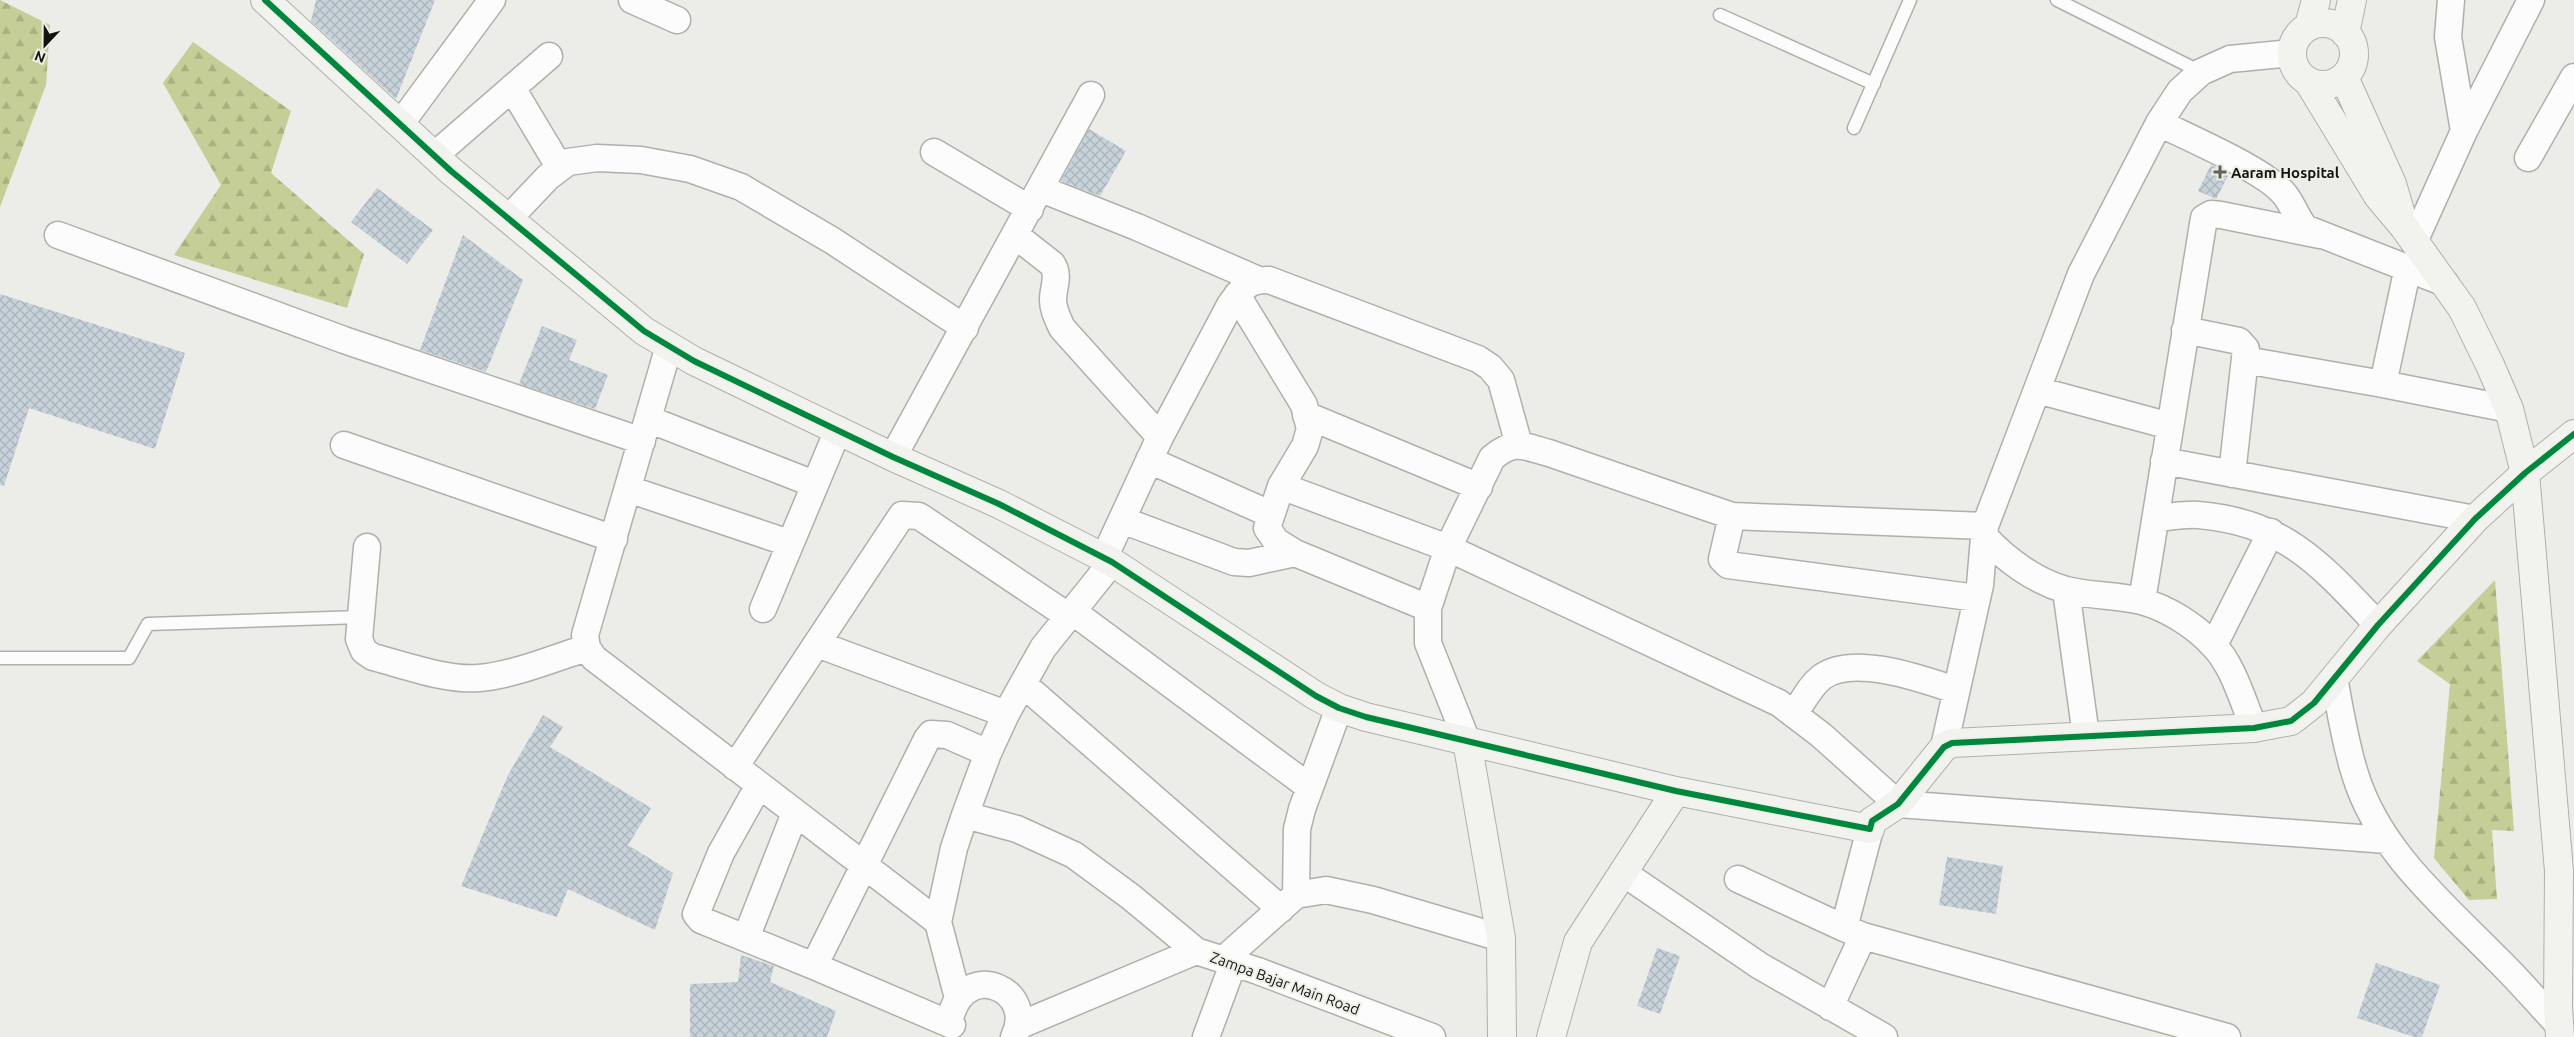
<svg xmlns="http://www.w3.org/2000/svg" width="2574" height="1037" viewBox="0 0 2574 1037" font-family="Ubuntu,sans-serif">
<style>
.forest{fill:url(#forest-firs)}
.building{fill:url(#building-cross-hatch)}
.lines{fill:none;stroke-linecap:round;stroke-linejoin:round}
.lane-casing{stroke:#afafac;stroke-width:15}
.street-casing{stroke:#afafac;stroke-width:29}
.secondary-casing{stroke:#afafac;stroke-width:30}
.lane{stroke:#fcfcfc;stroke-width:12}
.street{stroke:#fcfcfc;stroke-width:26}
.secondary{stroke:#f2f3ef;stroke-width:28}
.cycleway-casing{stroke:#edefe6;stroke-width:9}
.cycleway{stroke:#00873e;stroke-width:6}
.poi-dot{fill:#5f605c;stroke:#edefe6;stroke-width:2}
.labels{text-anchor:middle;dominant-baseline:central;stroke-width:4;stroke-linejoin:round;paint-order:stroke}
.poi-label{font-size:15px;font-weight:bold;fill:#131411;stroke:#edefe6;text-anchor:start}
.street-label{font-size:15px;fill:#131411;stroke:#edefe6}
</style>
<defs>
<pattern id="forest-firs" width="22" height="20" patternUnits="userSpaceOnUse" patternTransform="scale(1.25)"><rect width="22" height="20" fill="#c4ce96"/><path d="M5 1l3.5 6h-7zM16 11l3.5 6h-7z" fill="#a8b080"/></pattern>
<pattern id="building-cross-hatch" width="8" height="8" patternUnits="userSpaceOnUse" patternTransform="scale(1.25)"><rect width="8" height="8" fill="#c7d2da"/><path d="M0 0l8 8M0 8l8-8" fill="none" stroke="#aab3ba"/></pattern>
</defs>
<rect width="100%" height="100%" fill="#ecede8"/>
<path class="forest" d="M0,0L50,25L46,85L0,207Z
M193,42L291,111L271,173L364,254L347,308L174,255L221,185L163,83Z
M2495,580L2514,831L2492,830L2497,899L2469,900L2434,858L2450,684L2417,661Z"/>
<path class="building" d="M316,0H435L396,99L311,21Z
M1089,129L1126,151L1100,196L1061,181Z
M2211,165L2229,174L2216,199L2198,191Z
M377,188L433,230L407,264L351,222Z
M463,235L523,280L486,372L420,350Z
M0,294L185,353L155,449L29,408L4,486L0,485Z
M542,326L577,340L569,360L608,375L595,409L519,384Z
M543,715L563,727L550,747L651,808L628,845L673,873L655,930L568,889L557,917L461,886L508,775Z
M1947,857L2003,866L1996,914L1939,905Z
M1657,948L1680,956L1660,1014L1637,1006Z
M741,955L774,966L770,982L836,1011L827,1037H690V984L738,982Z
M2376,963L2440,985L2422,1037H2414L2357,1018Z"/>
<g class="lines">
<defs>
<path id="lane" d="M2057,0L2201,72
M1720,15L1874,84
M1854,128L1910,0
M0,658H129L148,624L361,617"/>
<path id="street" d="M632,0L677,20
M2451,0L2448,37L2464,131
M512,88L560,168
M401,123L492,0
M2159,123C2189,138 2267,171 2285,195C2293,205 2296,217 2305,228L2445,283
M934,152L1030,209
M435,155L549,56
M2528,158L2574,77
M1041,189L1137,227L1256,279
M508,219L548,177L568,162L597,158L641,160L690,169L741,187L833,241L965,328
M58,235L344,340L642,441
M1015,235L1052,264C1060,276 1053,287 1053,300C1053,310 1058,319 1062,328L1160,437
M2414,242L2464,131L2531,0
M1237,295L1304,405L1310,429L1305,446L1281,486L1267,528L1276,541L1295,553L1428,608
M2185,330L2239,341L2246,349L2232,474
M669,346L585,635L587,648L594,658L938,922
M2245,360L2383,384L2509,409
M2383,384L2408,267
M2037,390L2170,426
M1306,415L1479,487
M648,419L814,484
M344,445L614,539
M893,457L1091,95
M1149,460L1270,514
M2164,461L2475,519
M1281,486L1448,548L1779,703L1821,735L1898,804L2387,840
M628,489L789,543
M1732,516L1722,559L1728,565L1977,598
M2157,518C2170,517 2185,514 2198,515C2286,522 2322,566 2378,625
M1122,520L1234,562L1249,563L1295,553
M1985,537C2006,560 2035,581 2066,590C2091,596 2117,595 2141,601C2167,608 2194,625 2212,644C2233,664 2243,702 2254,728
M367,547L359,639L364,651L373,657C404,665 447,681 479,678C515,675 553,658 587,648
M1104,558L1160,437L1230,305C1242,289 1247,279 1269,280L1478,359L1490,367L1501,380L1519,445
M2066,590L2086,736
M2142,601L2204,218L2211,214L2221,215L2320,235
M763,609L838,430
M1072,611L1308,786
M817,644L1006,714
M2214,645L2271,532
M2334,678C2340,709 2345,743 2355,774C2378,850 2442,903 2496,958C2518,979 2537,1002 2558,1024
M1023,684L1281,909
M1794,714C1802,703 1810,686 1822,677C1853,654 1922,679 1955,690
M1467,741L1428,643V608L1448,548L1492,458C1514,439 1523,446 1549,453L1732,516L1985,526
M1944,747L1980,585L1985,526L2081,274L2159,123L2180,91L2201,72L2230,59L2292,53
M735,767L902,515L919,516L1068,616
M759,785L721,853L696,914L701,920L814,966L952,1025
M965,815L1017,829L1074,855L1131,897L1196,951
M1625,874L1760,966L1884,1037
M1738,879L1844,928
M1296,895L1297,829L1302,809L1339,708
M1863,936L2227,1037
M746,938L795,813
M1223,960L1296,895L1326,890L1373,900L1501,938
M814,966L927,739L931,734L947,735L988,753
M958,998L938,922L954,848L965,815L988,753L1006,714L1043,648L1112,562
M1830,1007L1863,936L1844,928L1870,829
M952,1012C969,960 1037,991 1014,1037
M1018,1026L1196,951L1258,971L1432,1037
M1206,1037L1233,964"/>
<path id="secondary" d="M265,0L451,171L644,331L694,361L893,457L999,504L1112,562L1316,696L1339,708L1366,717L1676,791L1870,829L1872,821L1898,804L1944,747L1952,743L2254,728L2291,721L2314,703L2378,625L2475,519L2525,473L2574,434
M2292 54a31 31 0 1 1 62 0a31 31 0 1 1-62 0Z
M2309,26L2316,0
M2345,33L2352,0
M2344,77L2392,184L2400,211
M2308,81L2378,196L2404,227L2462,308L2490,365L2509,409L2525,473L2559,871L2558,1008L2560,1037
M1467,741L1501,938L1502,1037
M1551,1037L1578,942L1676,791"/>
</defs>
<use href="#lane" class="lane-casing"/>
<use href="#street" class="street-casing"/>
<use href="#secondary" class="secondary-casing"/>
<use href="#lane" class="lane"/>
<use href="#street" class="street"/>
<use href="#secondary" class="secondary"/>
<defs>
<path id="cycleway" d="M265,0L451,171L644,331L694,361L893,457L999,504L1112,562L1316,696L1339,708L1366,717L1676,791L1870,829L1872,821L1898,804L1944,747L1952,743L2254,728L2291,721L2314,703L2378,625L2475,519L2525,473L2574,434"/>
</defs>
<use href="#cycleway" class="cycleway-casing"/>
<use href="#cycleway" class="cycleway"/>
</g>
<path class="poi-dot" d="M2217.5 164.5h5v5h5v5h-5v5h-5v-5h-5v-5h5z"/>
<g class="labels">
<g class="poi-label">
<text x="2231" y="172">Aaram Hospital</text>
</g>
<g class="street-label">
<text transform="translate(1285 983) rotate(20)">Zampa Bajar Main Road</text>
</g>
</g>
<g transform="translate(45 45) rotate(202)" stroke="#edefe6" stroke-width="4" paint-order="stroke">
<path d="M0-4L9 19L0 12L-9 19Z" fill="#131411"/>
<text y="-8" font-size="14" font-weight="bold" text-anchor="middle" fill="#131411">N</text>
</g>
</svg>
